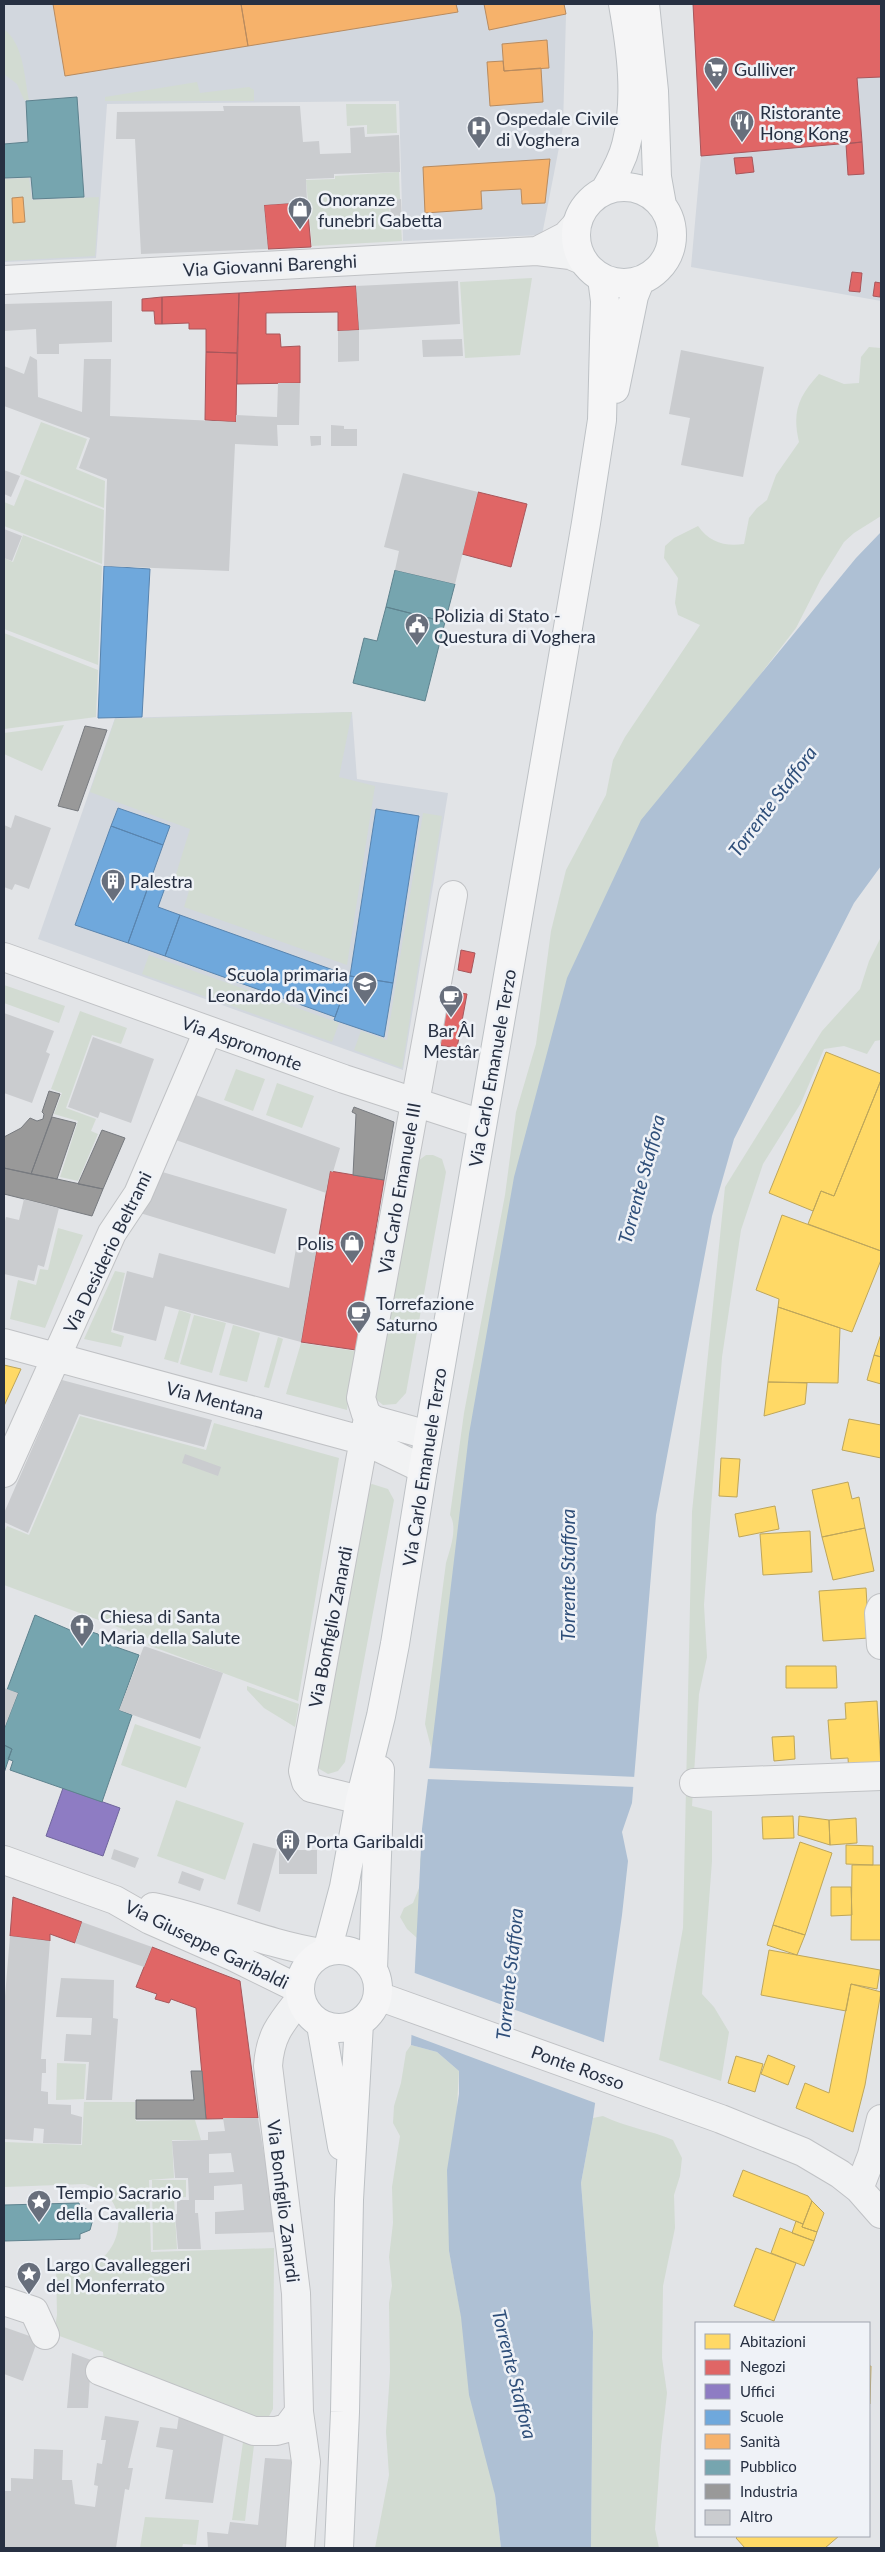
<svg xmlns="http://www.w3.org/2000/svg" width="885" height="2552" viewBox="0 0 885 2552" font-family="Lato,sans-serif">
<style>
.built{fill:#d2d7de}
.green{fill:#d2dbd2}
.water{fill:#aec0d4}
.pier{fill:#e2e4e7}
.homes{fill:#ffd966;stroke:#bea65b}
.shops{fill:#e06666;stroke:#a8565b}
.offices{fill:#8e7cc3;stroke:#6f659c}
.schools{fill:#6fa8dc;stroke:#5984ae}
.health{fill:#f6b26b;stroke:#b88b5f}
.public{fill:#76a5af;stroke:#5e828e}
.industry{fill:#999;stroke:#777a7f}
.building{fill:#cacccf;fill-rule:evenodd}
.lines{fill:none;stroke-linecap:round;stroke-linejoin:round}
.minor-casing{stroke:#c0c2c5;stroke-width:30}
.major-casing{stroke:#bdc1c5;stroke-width:30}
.minor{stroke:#f1f2f3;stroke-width:28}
.major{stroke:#f5f5f6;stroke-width:28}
.labels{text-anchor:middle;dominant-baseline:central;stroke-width:5;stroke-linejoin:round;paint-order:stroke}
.poi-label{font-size:18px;fill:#273042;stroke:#eff2f7;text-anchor:start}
.street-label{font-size:18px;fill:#273042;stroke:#eff2f7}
.water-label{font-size:19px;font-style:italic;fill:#2e4e79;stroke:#eff2f7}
</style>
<rect width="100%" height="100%" fill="#e2e4e7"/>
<path class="built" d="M4,4H564L566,15L563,127L542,235L403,241L399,101L107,104L96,258L4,262Z
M693,4H881V301L691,267L701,156Z
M352,712L357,779L448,793L403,1070L38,939L115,718Z"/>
<path class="green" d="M4,29C24,45 24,76 29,100H24L17,84L4,74Z
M197,82L200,93L249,87L254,90V101H105V97Z
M346,104H396L397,133L367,134V125L347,126Z
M399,172L400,199L389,200L390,224H401L402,241L312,246L306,180L335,179V176Z
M29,178L32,200L99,197L95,256L4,261V179Z
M532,278L520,355L465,358L460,282Z
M869,347L881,348V516L854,533L844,542L821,579L796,628L730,714L417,1938L407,1929L400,1917L404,1908L413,1903L421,1883L420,1860L426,1831L433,1755L425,1724L446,1563C450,1549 458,1528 450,1515L464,1413L505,1195L516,1112L536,1044L551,931L566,870L606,795L613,760L625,737L700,625L678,615L675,603L678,578L664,558L665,546L674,538L698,526C709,542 725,547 744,544L749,518L757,508L767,500L776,475L799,442C792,412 798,397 819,374L844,384L859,383L861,357Z
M41,422L87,439L76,469L105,481L104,508L20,474Z
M25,479L104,510L102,564L4,526V502L14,506Z
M23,535L102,566L98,665L4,629V558L13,562Z
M4,633L98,670L96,717L4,729Z
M352,712L339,777L375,786L347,965L184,907L189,891L173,884L190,829L90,792L115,719Z
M64,725L42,771L4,754V733Z
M423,813L442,816L402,1068L354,1050L361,1031L387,1040Z
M881,937V1040L875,1041L867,1054L844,1046L824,1049L801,1103L763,1164L741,1230L722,1357L704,1605L707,1657L699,1694L692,1806L712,1811V1861L702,1994L714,2007L729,2032L721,2081L659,2060L683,1928L692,1512L725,1187L822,1031L860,989L869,961Z
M149,955L339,1023L332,1042L142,974Z
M4,985L65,1006L59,1023L4,1003Z
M80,1011L127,1028L121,1044L92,1035L66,1108L96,1119L91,1131L98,1134L78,1181L60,1177L78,1121L54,1114L62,1093L51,1089Z
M236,1069L265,1079L253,1111L224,1100Z
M277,1083L314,1096L302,1128L266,1115Z
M426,1155H433L442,1159L446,1172L406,1393L396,1404L383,1405L372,1396L418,1161Z
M58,1228L83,1235L45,1328L10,1319L18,1280L36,1285L40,1269L48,1270Z
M115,1271L125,1273L111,1332L124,1336L121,1347L84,1339Z
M179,1310L191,1314L178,1363L164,1359Z
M194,1315L226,1323L212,1373L180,1364Z
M233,1325L260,1333L247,1382L219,1375Z
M278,1337L283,1339L269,1388L264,1387Z
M301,1343L355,1351L347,1410L286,1394Z
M80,1416L206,1450L214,1423L339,1458L298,1701L148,1645L150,1639L4,1585V1532L7,1526L29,1535Z
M372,1484L388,1489L394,1500L345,1762L338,1771L328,1774L316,1767L366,1487Z
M247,1686L299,1704L295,1727L264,1708L247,1690Z
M135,1724L201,1747L186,1788L121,1765Z
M176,1800L244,1823L225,1880L157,1856Z
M411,2045L437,2052L459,2071L449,2251L495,2495L501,2548H375L389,2475L386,2432L390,2372L389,2303L392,2286L389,2257L393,2223L392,2187L400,2136L393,2123L394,2106L401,2083L406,2052Z
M57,2063L86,2064L84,2099L56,2100Z
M84,2102H135L136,2121L195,2120L201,2140H172L174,2178L149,2180L151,2252L274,2248L273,2409L268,2418L259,2420L104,2363L103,2352L54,2334L57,2315L56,2268C67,2268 80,2269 91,2265C116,2255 128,2219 109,2197C103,2190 94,2187 85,2184L4,2187V2142L82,2145Z
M603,2116C625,2127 650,2130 673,2140L682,2158L680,2176L674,2195L675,2228L663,2286L662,2358L667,2393L661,2446L655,2529L659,2548H591L593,2332L581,2183L593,2118Z
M152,2180H186V2197L174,2198L177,2249L153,2250Z
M243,2442L254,2445L245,2521L232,2520Z
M145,2517L199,2520L196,2545L183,2544L182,2548H140Z"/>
<path class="water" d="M881,532V866L854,903L734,1139L712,1216L656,1515L632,1803L622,1832L628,1861L622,1915L593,2118L581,2183L593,2332L591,2548H501L495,2495L469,2395L461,2317L449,2251L447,2170L459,2094V2071L437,2052L411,2045L422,1829L469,1434L514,1177L567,978L641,820L856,558Z"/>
<path class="pier" d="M427,1768L637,1777L636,1787L426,1779Z
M412,1972L606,2043L598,2104L409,2034Z"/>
<path class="homes" d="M826,1052L881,1074V1080L834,1196L821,1191L813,1211L769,1193Z
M881,1080V1251L808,1224L821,1191L834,1196Z
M782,1215L881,1251V1260L852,1332L778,1307L779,1299L756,1290Z
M778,1307L840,1328L838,1383L768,1382Z
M881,1334V1357L874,1355Z
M874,1355L881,1357V1384L867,1380Z
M4,1365L21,1369L4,1406Z
M768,1382L807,1383L805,1404L764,1416Z
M849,1419L881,1425V1458L842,1450Z
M721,1458L740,1459L737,1497L719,1496Z
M848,1482L852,1499L859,1497L865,1528L822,1537L812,1490Z
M775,1506L779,1529L739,1537L735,1514Z
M865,1528L874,1571L833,1580L822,1537Z
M810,1531L812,1572L763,1575L760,1534Z
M866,1588L869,1638L823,1641L819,1591Z
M786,1666H836L837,1688H786Z
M877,1701L881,1767L849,1774L848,1758L831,1759L828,1720L846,1719L845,1703Z
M794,1736L795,1759L774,1761L772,1737Z
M793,1816L794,1838L763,1839L762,1817Z
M799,1816L829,1820L830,1845L798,1835Z
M856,1818L857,1843L830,1845L829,1820Z
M800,1842L832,1853L805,1935L773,1925Z
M846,1845L873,1846V1865L846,1864Z
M852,1865H881V1940H851Z
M831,1887H851L852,1915L831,1916Z
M773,1925L805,1935L797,1955L767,1945Z
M769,1950L880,1970L877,1989L851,1984L846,2011L761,1995Z
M851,1984L881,1992L865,2085L853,2132L796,2108L805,2083L829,2093Z
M768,2055L795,2066L788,2085L761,2074Z
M736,2056L763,2064L755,2092L728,2083Z
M743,2170L808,2196L812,2201L803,2224L733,2196Z
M812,2201L824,2213L817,2232L802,2227Z
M796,2221L803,2224L802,2227L817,2232L814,2241L792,2233Z
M780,2228L814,2241L804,2266L771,2253Z
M756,2248L796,2263L774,2321L734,2306Z
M869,2366H871L870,2404H869Z
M738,2536H839L825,2548H745L736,2538Z"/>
<path class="shops" d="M693,4H881V77L857,78L862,142L701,156Z
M862,142L864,174L848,175L846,144Z
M752,157L754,172L736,174L734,158Z
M307,202L311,247L268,249L264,205Z
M852,272L862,273L860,292L849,291Z
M875,282L881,283L880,297L873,296Z
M356,286L359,330L338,331V312L266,313V334H280L281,347L300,346V383L237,384L239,293Z
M239,293L237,353L206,352V329H189V323L162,324V297Z
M162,297V324H155L154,311H142V299Z
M206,352L237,353L236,422L205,420Z
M478,492L527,504L511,567L462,554Z
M461,950L475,953L471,973L458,970Z
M442,990L467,994L457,1048L433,1044Z
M330,1171L384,1180L356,1350L301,1342Z
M13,1897L82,1922L75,1943L50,1934V1941L10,1936Z
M152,1947L240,1981L258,2118L206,2119L196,2008L171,1999L169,2003L155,1999L157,1994L136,1987Z"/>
<path class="offices" d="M63,1788L120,1808L103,1856L46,1836Z"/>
<path class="schools" d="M104,566L150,569L142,717L98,718Z
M118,808L170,826L163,845L111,826Z
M376,809L419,816L393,983L350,976Z
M111,826L163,845L128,943L75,925Z
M151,879L166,885L158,907L180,915L165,956L128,943Z
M180,915L350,976L335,1017L165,956Z
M350,976L393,983L384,1037L334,1020Z"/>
<path class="health" d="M53,4H241L248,46L65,76Z
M241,4H456L458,12L248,46Z
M484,4H564L566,14L489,30Z
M547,40L549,68L504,71L502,44Z
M503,61L504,71L541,68L543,102L490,106L487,62Z
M550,159L545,203L522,204L521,189L481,191L482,209L425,213L423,167Z
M23,197L25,222L13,223L12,198Z"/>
<path class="public" d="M77,97L84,197L33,199L31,177L4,178V144L28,142L26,101Z
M395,570L455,584L445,622L386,607Z
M386,607L445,622L425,701L353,683L364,638L377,641Z
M35,1615L70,1630L76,1627L98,1634L102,1642L139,1655L119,1710L132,1715L102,1802L10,1770L13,1761L8,1759L12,1749L4,1745V1729L18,1693L7,1690Z
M4,1745L12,1749L4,1773Z
M79,2203L80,2207L89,2210L93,2219L90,2230L80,2234V2239L4,2241V2205Z"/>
<path class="industry" d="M85,726L107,730L78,811L58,806Z
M49,1091L60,1094L31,1174L4,1168V1137L21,1128L30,1118L37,1121L43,1119L44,1114L42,1112Z
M354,1107L394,1122L384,1180L353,1175L356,1114L352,1112Z
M52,1117L76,1123L57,1179L31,1174Z
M102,1130L125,1138L103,1189L78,1184Z
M4,1168L57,1179L103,1189L92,1216L4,1194Z
M191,2071H202L206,2119H136V2100H194Z"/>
<path class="building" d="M223,106H300L303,142L319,141L320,154L351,153L350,128L364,127L365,137L399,135L400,172L334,174V178L306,179L307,202L264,205L268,249L141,254L135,139H116L117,112L224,111Z
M401,199L402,223H391L390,200Z
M458,281L460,324L359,330L356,286Z
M112,301V342L59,344V354H37L36,329L4,331V304Z
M359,330V361L338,362V331Z
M462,339L463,356L423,357L422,340Z
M681,350L764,367L743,477L681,465L690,418L669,414Z
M30,356L37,360L38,397L82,412L84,359H111L110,416L236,422V415L277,417L278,383H300L299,425H277L278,446L235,444L229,571L104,566L107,479L79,468L90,438L4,406V366L24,374Z
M331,425L344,426V429H357V446H331Z
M310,436H321V445L311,446Z
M4,470L20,476L11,497L4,494Z
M403,473L478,492L455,584L395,570L399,551L384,547Z
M4,529L22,536L12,561L4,558Z
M15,815L51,828L29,889L15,884L12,890L4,887V825L11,828Z
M4,1013L54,1031L46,1052L50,1054L32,1103L4,1093Z
M93,1037L154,1059L131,1123L100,1112L98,1118L68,1107Z
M193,1094L340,1148L333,1172L330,1171L326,1193L173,1139Z
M159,1171L287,1209L275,1254L140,1213Z
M24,1199L59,1208L44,1267L38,1265L34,1281L4,1274V1225L6,1217L19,1220Z
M297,1243L317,1247L301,1342L165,1306L156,1341L113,1330L127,1271L153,1278L159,1253L289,1288Z
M62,1380L212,1420L204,1447L79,1414L28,1533L4,1522V1513Z
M185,1454L221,1467L218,1476L182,1463Z
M144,1646L223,1673L200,1739L119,1710Z
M4,1688L18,1693L4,1729Z
M253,1843L277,1849L260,1912L237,1904Z
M114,1849L139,1858L135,1868L111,1859Z
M279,1850H317V1874H279Z
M182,1871L204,1879L200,1891L178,1883Z
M82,1922L152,1947L144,1967L75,1943Z
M10,1936L50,1941L41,2059H46V2073H42L41,2091L48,2092V2104L71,2105V2114L82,2117L81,2144L43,2143L44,2129L34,2128L33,2141L4,2139V2008Z
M61,1978L114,1980L113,2018L118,2019L112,2100H86L89,2062L64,2061L66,2034L91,2035L92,2018L56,2017Z
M223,2118H258L277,2232L215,2234V2212L244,2210L242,2184L214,2186V2200H195V2213H198L201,2249H178L175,2214H177V2200H189L188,2178H175L172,2141L208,2140V2132L225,2131ZM231,2153L234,2172L209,2173V2154Z
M4,2327L38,2339L23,2381L4,2374Z
M72,2353L91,2360L88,2408H67Z
M179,2415L224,2433L213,2503L165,2499L173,2450L156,2447L160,2427L177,2429Z
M105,2416L139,2421L128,2468H133L129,2490L125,2489L116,2548H4V2491H11V2478L33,2479L34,2449L63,2450L62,2480H72L75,2504L95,2507L98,2486L94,2485L97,2463L102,2464L106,2440H101Z
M265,2458L298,2460L289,2548H208L207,2532L228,2534L230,2522L258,2525Z"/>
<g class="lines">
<defs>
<path id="minor" d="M537,251L566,236L576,225
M4,280L537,251L570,255L582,260
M4,957L344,1079L482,1124
M4,1343L365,1441L423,1469
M428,1435L374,1420L366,1414L361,1398L453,895
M4,1473L112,1233L138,1194L208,1031
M881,1608L879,1613L881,1645
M694,1783L881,1776
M360,1800L311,1788L306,1782L303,1771L367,1423
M4,1860L115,1900L150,1920L234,1957L299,1989
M153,1907C211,1919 264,1944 322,1953
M378,1996L721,2119L803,2152L840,2174L859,2189L881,2214
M859,2189L872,2155L881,2119
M4,2301L34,2311L45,2335
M100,2371L254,2431H276L287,2428L299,2412L296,2293L268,2066C270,2035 281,2023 300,1999
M299,2412L306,2462L300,2548"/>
<path id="major" d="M645,4L654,91L657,177L662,205
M576 235a48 48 0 1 1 96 0a48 48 0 1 1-96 0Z
M605,190C613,176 622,162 626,145C638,100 631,49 623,4
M615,389L634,296L640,281
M300 1989a39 39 0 1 1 78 0a39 39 0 1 1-78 0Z
M327,1951L344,1887L360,1800L381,1716L395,1644L423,1469L586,523L602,420L605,301L602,278
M373,1970L380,1770
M321,2025L342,2146
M339,2548L345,2412L349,2200L359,2023"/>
</defs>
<use href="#minor" class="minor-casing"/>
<use href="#major" class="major-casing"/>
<use href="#minor" class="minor"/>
<use href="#major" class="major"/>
</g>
<defs>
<symbol id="supermarket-pin" viewBox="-11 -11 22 30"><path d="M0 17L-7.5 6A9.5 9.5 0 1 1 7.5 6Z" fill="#686f7c" stroke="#eff2f7"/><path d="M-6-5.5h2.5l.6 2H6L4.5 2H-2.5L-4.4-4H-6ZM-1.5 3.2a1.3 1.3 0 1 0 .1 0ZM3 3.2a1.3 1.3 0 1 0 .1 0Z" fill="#fff"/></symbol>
<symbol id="restaurant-pin" viewBox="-11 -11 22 30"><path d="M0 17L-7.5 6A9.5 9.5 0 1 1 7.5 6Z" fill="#686f7c" stroke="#eff2f7"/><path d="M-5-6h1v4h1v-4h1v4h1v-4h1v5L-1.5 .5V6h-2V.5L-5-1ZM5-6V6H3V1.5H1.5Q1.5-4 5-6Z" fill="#fff"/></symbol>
<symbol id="hospital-pin" viewBox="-11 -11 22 30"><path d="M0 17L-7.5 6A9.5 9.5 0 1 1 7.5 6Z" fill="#686f7c" stroke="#eff2f7"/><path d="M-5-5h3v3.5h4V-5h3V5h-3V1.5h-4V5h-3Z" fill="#fff"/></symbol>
<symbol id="shop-pin" viewBox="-11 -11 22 30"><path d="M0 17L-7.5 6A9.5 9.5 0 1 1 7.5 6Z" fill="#686f7c" stroke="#eff2f7"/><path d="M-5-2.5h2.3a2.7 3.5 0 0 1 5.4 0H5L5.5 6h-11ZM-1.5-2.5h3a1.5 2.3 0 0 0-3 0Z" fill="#fff"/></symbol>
<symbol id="civic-pin" viewBox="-11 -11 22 30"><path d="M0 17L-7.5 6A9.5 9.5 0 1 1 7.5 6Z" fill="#686f7c" stroke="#eff2f7"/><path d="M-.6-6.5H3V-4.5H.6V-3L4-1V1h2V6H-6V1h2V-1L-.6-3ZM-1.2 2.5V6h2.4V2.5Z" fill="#fff"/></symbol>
<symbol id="building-pin" viewBox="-11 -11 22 30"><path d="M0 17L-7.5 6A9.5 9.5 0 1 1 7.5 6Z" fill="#686f7c" stroke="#eff2f7"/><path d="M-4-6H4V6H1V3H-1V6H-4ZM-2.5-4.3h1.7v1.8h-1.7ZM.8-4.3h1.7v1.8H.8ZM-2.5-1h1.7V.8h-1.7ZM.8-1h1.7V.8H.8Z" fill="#fff"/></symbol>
<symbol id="school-pin" viewBox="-11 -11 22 30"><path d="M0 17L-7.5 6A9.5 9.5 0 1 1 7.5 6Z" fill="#686f7c" stroke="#eff2f7"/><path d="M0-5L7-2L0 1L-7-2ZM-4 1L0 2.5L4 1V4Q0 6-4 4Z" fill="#fff"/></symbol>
<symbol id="cafe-pin" viewBox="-11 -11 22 30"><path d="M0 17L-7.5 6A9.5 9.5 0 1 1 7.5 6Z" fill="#686f7c" stroke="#eff2f7"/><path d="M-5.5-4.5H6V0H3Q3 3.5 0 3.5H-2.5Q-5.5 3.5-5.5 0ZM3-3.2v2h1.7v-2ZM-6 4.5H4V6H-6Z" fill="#fff"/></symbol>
<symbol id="church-pin" viewBox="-11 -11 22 30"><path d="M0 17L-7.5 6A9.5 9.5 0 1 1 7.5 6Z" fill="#686f7c" stroke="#eff2f7"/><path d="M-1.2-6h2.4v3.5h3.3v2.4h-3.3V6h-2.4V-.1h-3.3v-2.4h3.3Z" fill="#fff"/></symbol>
<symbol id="sight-pin" viewBox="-11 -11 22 30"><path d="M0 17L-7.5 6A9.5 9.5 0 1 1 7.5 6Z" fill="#686f7c" stroke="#eff2f7"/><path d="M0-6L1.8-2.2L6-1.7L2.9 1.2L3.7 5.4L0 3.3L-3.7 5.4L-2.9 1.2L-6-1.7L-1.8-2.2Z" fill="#fff"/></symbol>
</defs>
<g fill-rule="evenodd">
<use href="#supermarket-pin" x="702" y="55" width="28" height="38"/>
<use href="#restaurant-pin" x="728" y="108" width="28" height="38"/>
<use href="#hospital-pin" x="465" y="114" width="28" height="38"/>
<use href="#shop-pin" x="286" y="195" width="28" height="38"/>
<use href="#civic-pin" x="403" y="611" width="28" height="38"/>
<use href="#building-pin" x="99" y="867" width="28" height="38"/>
<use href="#school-pin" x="351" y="970" width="28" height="38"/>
<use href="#cafe-pin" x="437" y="983" width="28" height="38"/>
<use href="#shop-pin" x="338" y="1229" width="28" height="38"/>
<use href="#cafe-pin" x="345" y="1299" width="28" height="38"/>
<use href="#church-pin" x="68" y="1612" width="28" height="38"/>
<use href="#building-pin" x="274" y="1827" width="28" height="38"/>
<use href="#sight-pin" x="25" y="2188" width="28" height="38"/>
<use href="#sight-pin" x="15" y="2260" width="28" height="38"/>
</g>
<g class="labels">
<g class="poi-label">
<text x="734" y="69">Gulliver</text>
<text x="760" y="112">Ristorante<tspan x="760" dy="21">Hong Kong</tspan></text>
<text x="496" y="118">Ospedale Civile<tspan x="496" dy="21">di Voghera</tspan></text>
<text x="318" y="199">Onoranze<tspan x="318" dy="21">funebri Gabetta</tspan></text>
<text x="434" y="615">Polizia di Stato -<tspan x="434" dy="21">Questura di Voghera</tspan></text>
<text x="130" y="881">Palestra</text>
<text x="348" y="974" text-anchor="end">Scuola primaria<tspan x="348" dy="21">Leonardo da Vinci</tspan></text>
<text x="451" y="1030" text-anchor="middle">Bar Âl<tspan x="451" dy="21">Mestâr</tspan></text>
<text x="334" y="1243" text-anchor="end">Polis</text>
<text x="376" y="1303">Torrefazione<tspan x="376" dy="21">Saturno</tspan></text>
<text x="100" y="1616">Chiesa di Santa<tspan x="100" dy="21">Maria della Salute</tspan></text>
<text x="306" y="1841">Porta Garibaldi</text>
<text x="56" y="2192">Tempio Sacrario<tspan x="56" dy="21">della Cavalleria</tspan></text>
<text x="46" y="2264">Largo Cavalleggeri<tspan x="46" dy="21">del Monferrato</tspan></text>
</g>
<g class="street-label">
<text transform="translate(270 265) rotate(-3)">Via Giovanni Barenghi</text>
<text transform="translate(242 1043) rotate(20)">Via Aspromonte</text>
<text transform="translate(492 1068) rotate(-80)">Via Carlo Emanuele Terzo</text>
<text transform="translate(399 1188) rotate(-80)">Via Carlo Emanuele III</text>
<text transform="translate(107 1252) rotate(-64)">Via Desiderio Beltrami</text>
<text transform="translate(215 1400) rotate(15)">Via Mentana</text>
<text transform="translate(424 1467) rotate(-81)">Via Carlo Emanuele Terzo</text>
<text transform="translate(330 1627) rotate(-79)">Via Bonfiglio Zanardi</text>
<text transform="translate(207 1944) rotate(26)">Via Giuseppe Garibaldi</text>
<text transform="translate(578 2067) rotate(20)">Ponte Rosso</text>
<text transform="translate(284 2201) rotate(83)">Via Bonfiglio Zanardi</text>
</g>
<g class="water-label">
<text transform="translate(772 801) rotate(-53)">Torrente Staffora</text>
<text transform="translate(641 1179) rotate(-75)">Torrente Staffora</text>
<text transform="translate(567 1575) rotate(-90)">Torrente Staffora</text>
<text transform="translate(509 1974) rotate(-84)">Torrente Staffora</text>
<text transform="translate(515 2374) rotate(76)">Torrente Staffora</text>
</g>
</g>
<rect width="885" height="2552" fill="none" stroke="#273042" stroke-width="10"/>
<rect x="695" y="2322" width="175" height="215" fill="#eff2f7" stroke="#9fa4af"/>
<rect x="705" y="2334" width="25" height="15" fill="#ffd966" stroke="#9fa4af"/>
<text x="740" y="2347" font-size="15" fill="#273042">Abitazioni</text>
<rect x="705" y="2360" width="25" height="15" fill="#e06666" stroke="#9fa4af"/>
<text x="740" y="2372" font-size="15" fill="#273042">Negozi</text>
<rect x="705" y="2384" width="25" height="15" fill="#8e7cc3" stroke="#9fa4af"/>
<text x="740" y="2397" font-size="15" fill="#273042">Uffici</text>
<rect x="705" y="2410" width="25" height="15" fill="#6fa8dc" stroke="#9fa4af"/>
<text x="740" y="2422" font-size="15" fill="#273042">Scuole</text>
<rect x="705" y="2434" width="25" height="15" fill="#f6b26b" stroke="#9fa4af"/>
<text x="740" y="2447" font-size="15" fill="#273042">Sanità</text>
<rect x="705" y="2460" width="25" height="15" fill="#76a5af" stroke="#9fa4af"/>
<text x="740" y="2472" font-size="15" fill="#273042">Pubblico</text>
<rect x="705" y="2484" width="25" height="15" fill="#999999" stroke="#9fa4af"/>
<text x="740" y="2497" font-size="15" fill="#273042">Industria</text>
<rect x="705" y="2510" width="25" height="15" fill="#cacccf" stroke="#9fa4af"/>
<text x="740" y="2522" font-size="15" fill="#273042">Altro</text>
</svg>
